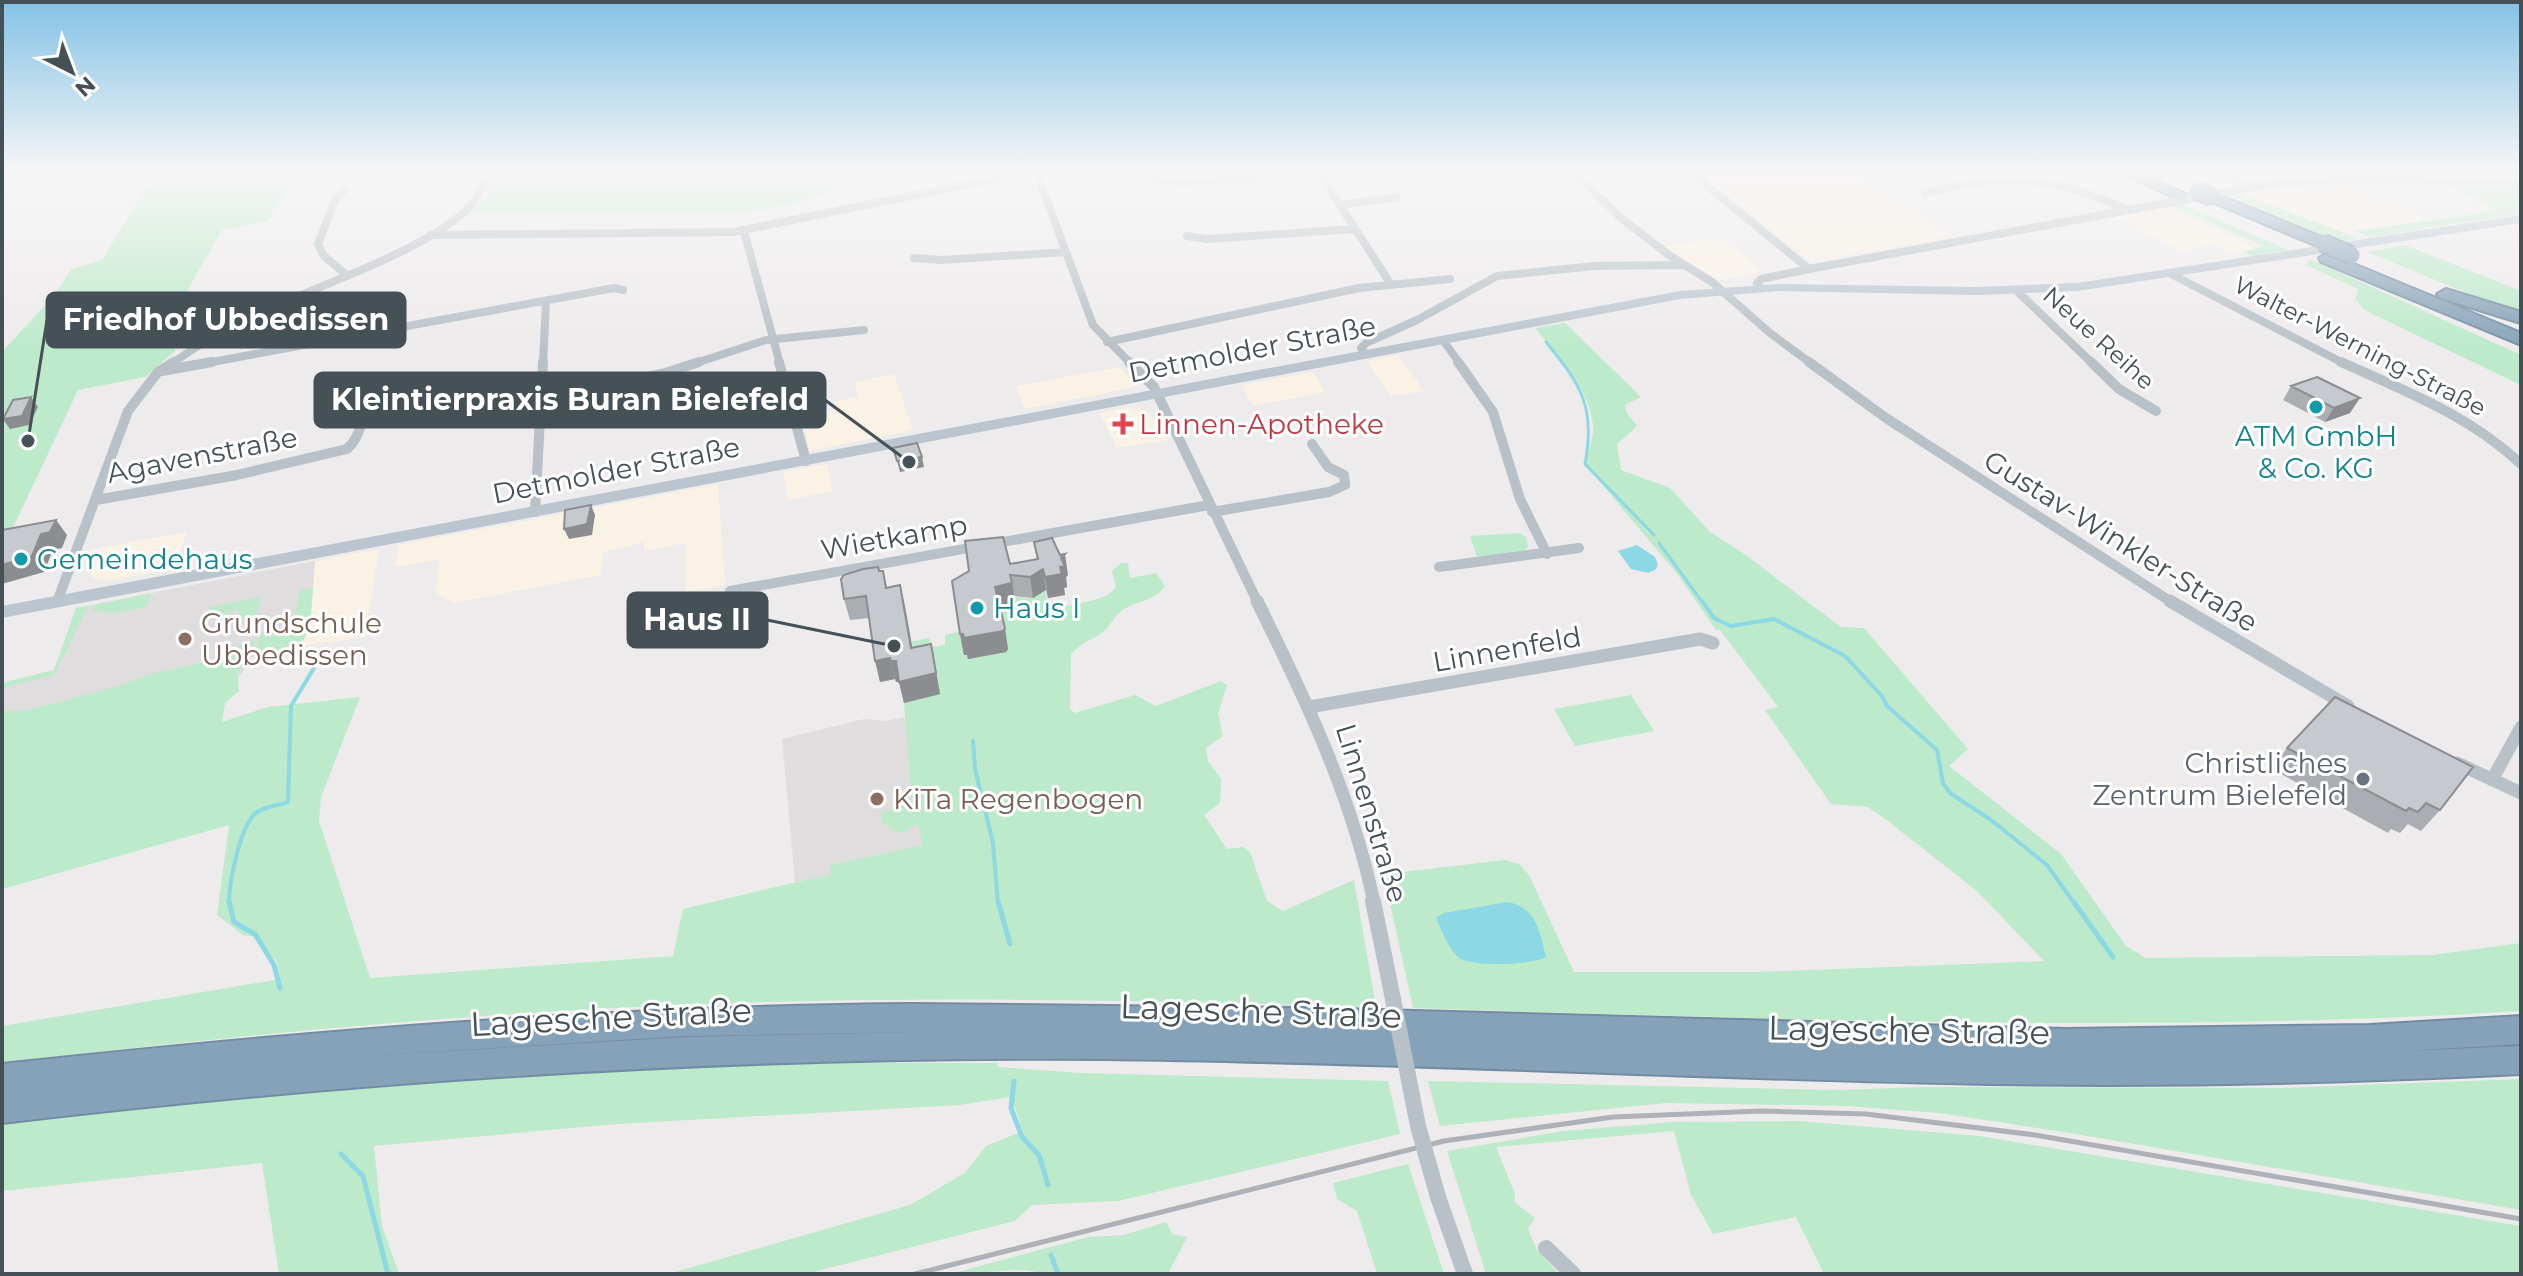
<svg xmlns="http://www.w3.org/2000/svg" width="2523" height="1276" viewBox="0 0 2523 1276" font-family="Montserrat,sans-serif">
<style>
.commercial{fill:#faf2e4}
.education{fill:#dfdddd}
.green{fill:#bceaca}
.water{fill:#8cd8e4}
.lines{fill:none;stroke-linecap:round;stroke-linejoin:round}
.stream-far2{stroke:#8cd8e4;stroke-width:3}
.stream-far1{stroke:#8cd8e4;stroke-width:4}
.stream{stroke:#8cd8e4;stroke-width:5}
.highway-casing{stroke:#728da3;stroke-width:4}
.street-far3{stroke:#b8c1c7;stroke-width:8}
.street-far2{stroke:#b8c1c7;stroke-width:10}
.street-far1{stroke:#b8c1c7;stroke-width:13}
.street{stroke:#b8c1c7;stroke-width:16}
.secondary{fill:#bac5cf;fill-rule:evenodd}
.highway{fill:#86a2b8;fill-rule:evenodd}
.rail{stroke:#aeb2b6;stroke-width:5}
.highway-bridge-casing{stroke:#728da3;stroke-width:20;stroke-linecap:butt}
.street-bridge{stroke:#b8c1c7;stroke-width:16}
.highway-bridge{stroke:#86a2b8;stroke-width:17}
.wall{fill:#aaadb1}
.shaded-wall{fill:#8b8d90}
.building{fill:#c6c9ce;stroke:#8b8d90;stroke-width:2}
.culture-dot{fill:#0f9aa8;stroke:#fff;stroke-width:3}
.health-dot{fill:#e0444e;stroke:#fff;stroke-width:3}
.education-dot{fill:#8d6e63;stroke:#fff;stroke-width:3}
.worship-dot{fill:#6b7280;stroke:#fff;stroke-width:3}
.labels{text-anchor:middle;dominant-baseline:central;stroke-width:6;stroke-linejoin:round;paint-order:stroke}
.far-street-label{font-size:24px;fill:#455057;stroke:#fff}
.street-label{font-size:28px;fill:#455057;stroke:#fff}
.health-label{font-size:28px;fill:#be3a42;stroke:#fff;text-anchor:start}
.culture-label{font-size:28px;fill:#0d838f;stroke:#fff;text-anchor:start}
.education-label{font-size:28px;fill:#785e54;stroke:#fff;text-anchor:start}
.worship-label{font-size:28px;fill:#5b616d;stroke:#fff;text-anchor:end}
.near-street-label{font-size:34px;fill:#455057;stroke:#fff}
.leader{fill:none;stroke:#455057;stroke-width:3}
.callout-dot{fill:#455057;stroke:#fff;stroke-width:3}
.callout{fill:#455057;stroke:#455057;stroke-width:3}
.callout-label{font-size:30px;text-anchor:middle;font-weight:bold;fill:#fff}
</style>
<rect width="100%" height="100%" fill="#eeebec"/>
<path class="commercial" d="M1697,171H1853L1952,236L1811,262Z
M2353,183L2425,220L2342,233L2240,193Z
M2165,207L2258,249L2236,253L2213,244L2181,251L2115,217Z
M1722,238L1763,272L1717,281L1663,247Z
M1398,355L1424,391L1391,396L1366,361Z
M1120,367L1136,384L1135,387L1025,409L1016,386Z
M1313,372L1325,392L1253,406L1242,385Z
M894,374L913,430L810,451L802,416L837,409L836,401L858,397L854,382Z
M1128,407L1149,413L1168,440L1117,448L1100,413Z
M827,464L833,491L788,500L783,472Z
M718,484L725,585L685,592V543L644,551V542L604,552L601,575L453,603L435,592L440,559L395,567L398,545Z
M187,532L173,569L106,581L91,577L88,550Z
M379,549L365,637L301,646L310,625L315,561Z"/>
<path class="education" d="M315,561L310,625L301,646L253,657L238,677L2,728V683L54,670L76,608Z
M912,716L924,845L830,865L832,874L795,882L782,739L864,719L884,721Z"/>
<path class="green" d="M231,171H298L269,221L222,230L181,301L175,351L145,377L78,390L2,551V352L57,292L71,269L102,260L149,184Z
M497,171H928L828,191L811,200L750,212H471L487,196Z
M2439,181L2521,187V213L2370,237L2356,231L2498,211Z
M2240,193L2344,233L2357,239L2339,242L2228,195Z
M2179,203L2288,250L2252,256L2243,252L2264,246L2170,205Z
M2405,245L2521,291V315L2367,252Z
M2310,259L2521,355V385L2364,310L2355,299L2358,289L2306,265Z
M1565,323L1641,397L1625,405L1627,413L1637,426L1617,444L1621,470L1670,488L1710,532L1743,553L1841,627L1864,628L1968,749L1949,766L2061,854L2126,946L2146,958L2433,955L2521,943V1011C2152,1034 1783,1019 1413,1008L1385,880L1394,873L1505,860L1519,864L1529,875L1574,972H1757L2044,961L1978,892L1888,821L1868,807L1831,804L1765,710L1778,707L1720,630H1716L1678,575L1585,464C1588,452 1594,438 1593,426C1589,387 1559,357 1535,328Z
M1519,533L1526,537L1528,546L1524,552L1478,560L1470,536Z
M1121,563H1128L1130,578L1156,573L1165,586C1155,602 1133,601 1120,612C1114,618 1110,626 1103,632C1089,642 1085,640 1071,654L1070,709L1075,713L1135,695L1156,706L1221,681L1227,685L1218,714L1223,736L1206,748L1208,761L1221,779L1220,803L1204,815L1227,849L1243,847L1250,852L1267,901L1283,911L1354,880L1376,1007C1161,1001 947,996 733,1003C488,1011 245,1034 2,1063V1026L280,979L277,962L252,936L243,935L217,915L229,825L2,889V711H24L123,685L147,675L218,659L220,654L255,640L248,658L234,677L242,671L238,677L239,691L225,703L222,722L268,707L360,697L321,797L319,821L370,978L673,956L683,909L831,874L830,865L923,845L918,824L901,833L890,829L882,821V812L912,802L904,703L940,693L920,668L909,642L929,638L932,647L945,645V635L962,631L999,605L1015,604L1014,597L1033,598L1036,593L1046,591L1048,613C1067,601 1104,605 1116,587L1112,571Z
M313,588L310,625L301,646L253,657L261,632L293,625L300,590Z
M152,593L146,607L112,613L92,610L94,605Z
M261,597L255,619H237L239,611L237,608L222,618L209,620V607Z
M88,606L54,675L2,688V683L54,670L76,608Z
M1631,695L1654,731L1575,746L1554,709Z
M998,1063L997,1067L1080,1073L1388,1081L1400,1134L1118,1201L1032,1205L1015,1221L805,1274H668L910,1205L965,1173L986,1146L1023,1131L1011,1097L959,1105L617,1124L374,1146L382,1226L399,1274H279L262,1163L2,1191V1124C256,1093 512,1070 768,1064C845,1062 921,1063 998,1063Z
M2521,1079V1210L2076,1134L1939,1113L1847,1106L1666,1103L1440,1126L1428,1081L1837,1090L1922,1087L2278,1088Z
M1798,1121L1979,1136L2521,1226V1274H1824L1796,1217L1713,1234L1691,1195L1674,1131L1496,1147L1515,1194L1514,1202L1535,1218L1528,1229L1537,1250L1559,1274H1486L1447,1151L1563,1131L1673,1122Z
M1408,1164L1444,1274H1377L1357,1211L1337,1199L1333,1183Z
M1166,1222L1172,1234L1187,1237L1168,1274H1052L1051,1271C1040,1276 1032,1269 1020,1270C997,1271 974,1274 950,1274L1088,1237L1124,1235Z"/>
<path class="water" d="M1637,545L1655,557L1658,565L1655,570L1648,573L1631,569L1618,551Z
M1507,902C1535,906 1540,931 1546,957C1532,965 1472,968 1458,957C1449,949 1441,930 1436,918L1444,913Z"/>
<g class="lines">
<path class="stream-far2" d="M1546,342C1581,385 1596,407 1585,464L1654,535
M1659,543L1703,603"/>
<path class="stream-far1" d="M1702,601L1714,618L1731,626L1774,619L1845,656L1882,696L1887,706L1937,750L1943,783L1950,793L1991,820L2047,865L2074,903
M973,741L975,769L993,843L998,903
M229,903C229,883 240,824 257,812C266,806 278,806 288,802L291,706L314,668"/>
<path class="stream" d="M229,901L234,922L255,934L274,965L280,988
M998,901L1010,944
M2073,901L2113,957
M1014,1081L1011,1108L1022,1137L1039,1155L1048,1185
M341,1154L363,1176L388,1274
M1051,1255L1058,1274"/>
<defs>
<path id="highway" d="M2116,171H2136L2188,195L2180,200L2175,198Z
M2212,192L2329,240L2331,243L2329,246H2317L2207,200V194Z
M2327,253L2521,333V345L2321,262L2319,258Z
M2446,289L2521,312V323L2440,298L2437,294Z
M915,1004L1305,1008L2065,1029L2369,1025L2521,1016V1044L2404,1051L2521,1046V1074C2344,1083 2167,1087 1989,1084C1693,1079 1398,1062 1102,1059C734,1056 367,1080 2,1123V1064C306,1031 609,1006 915,1004ZM916,1032L688,1037L380,1055L687,1036Z"/>
</defs>
<use href="#highway" class="highway-casing"/>
<path class="street-far3" d="M1036,171L1093,325L1131,364
M1318,171L1390,283
M1573,171L1621,218L1669,255L1712,282L1770,333L1812,364
M1689,171L1809,269
M2217,171L2248,186
M1157,180L1184,182L1319,174
M345,189L335,200L318,244L324,256L345,274
M1925,193C2000,173 2055,176 2125,209
M1340,205L1397,197
M744,231L780,364
M430,235L733,232L999,178
M1187,236L1207,239L1354,229
M914,258L942,260L1065,252
M2173,275L2345,364
M1760,287L1757,283L1761,279L1809,269L2275,183L2362,178L2521,184
M2017,291L2093,364
M1443,340L1460,364
M1107,342L1359,288L1450,279
M1366,354L1361,348L1366,343L1417,320L1497,276L1594,266L1684,265
M171,364C201,343 232,324 266,309C318,287 438,245 472,204C479,195 484,181 489,171
M201,364L614,288L623,290
M543,364L546,301
M693,364L766,340L864,330"/>
<path class="street-far2" d="M779,362L806,461
M1129,362L1154,387L1258,603
M1458,362L1493,412L1520,499L1547,554
M1809,362L1886,418L2173,603
M2091,362L2119,389L2156,411
M2341,362C2405,391 2469,415 2521,464
M162,371L212,362
M611,384L662,374L699,362
M96,500L237,475L347,449C364,434 360,410 378,396
M535,512L543,362
M1212,512L1329,492L1345,485L1344,475L1328,467L1312,444
M1439,567L1579,548
M730,591L1209,505
M57,602L128,411L158,372L174,362"/>
<path class="street-far1" d="M1257,601C1305,698 1352,796 1374,903
M2170,601L2348,706
M1309,707L1700,639L1713,643
M2457,763L2521,793
M2492,780L2521,727"/>
<path class="street" d="M1373,901L1393,999
M1438,1197L1465,1274
M1546,1248L1573,1274"/>
<path class="secondary" d="M2521,215V223L2077,291L1977,295L1779,291L1680,299L2,618V606L1680,291L1779,284L1977,287L2077,283Z"/>
<use href="#highway" class="highway"/>
<path class="rail" d="M915,1274L1444,1141L1613,1117L1761,1111L1866,1114L2035,1135L2521,1219"/>
<defs>
<path id="highway-bridge" d="M2198,191L2212,197
M2323,243L2351,255"/>
</defs>
<use href="#highway-bridge" class="highway-bridge-casing"/>
<path class="street-bridge" d="M1393,999L1418,1126L1438,1197"/>
<use href="#highway-bridge" class="highway-bridge"/>
</g>
<path class="wall" d="M2291,386L2350,413L2325,422L2283,400Z
M1034,542L1068,575L1066,577L1067,587L1064,588L1065,595L1048,598L1046,590L1033,598L1014,596L1016,604L1000,607L1008,649L1006,652L968,659L967,655H964L960,634L1010,564L1037,560Z
M879,571H883L887,587L900,585L912,648L935,665L940,694L904,703L899,682H896L895,679L880,682L869,618L850,620L844,599Z
M2335,697L2440,810L2421,831L2408,824L2400,833L2391,829L2388,833L2272,769L2287,748Z"/>
<path class="shaded-wall" d="M31,397L38,407L29,425L10,429L3,419Z
M2360,398L2350,413L2325,422L2334,408Z
M922,457L924,467L900,472L897,461Z
M591,505L595,515L592,535L569,539L564,529Z
M56,520L67,535L62,548L53,550L44,572L2,584V565Z
M1065,554L1068,575L1066,577L1067,587L1064,588L1065,595L1048,598L1045,577L1060,567L1061,558Z
M1043,569L1046,590L1033,598L1030,577Z
M1012,583L1016,604L998,607L995,587Z
M900,585L905,606L916,669L911,648Z
M1005,628L1008,649L1006,652L968,659L967,655H964L960,634Z
M931,644L940,694L904,703L899,682Z
M890,658L895,679L880,682L875,661Z
M891,661H896L901,682H896Z"/>
<path class="building" d="M2317,377L2360,398L2334,408L2291,386Z
M31,397L22,416L3,419L13,400Z
M917,443L922,457L897,461L893,448Z
M591,505L587,524L564,529L565,510Z
M56,520L50,532L41,534L32,556L2,565V530Z
M1003,537L1010,564L1038,559L1034,542L1052,538L1060,555L1065,554L1061,558L1065,566L1060,567L1062,574L1045,577L1043,569L1030,577L1010,575L1012,583L995,587L1005,628L1003,631L964,638L963,634H960L952,581L969,571L965,541Z
M878,567L879,571H883L886,588L900,585L911,648L931,644L936,673L899,682L896,661H891L890,658L875,661L866,596L844,599L841,579L844,575L863,569Z
M2335,697L2473,767L2440,810L2426,803L2418,812L2409,808L2406,811L2287,748Z"/>
<linearGradient id="sky" x2="0" y2="1"><stop stop-color="#83c2e6"/><stop offset="0.49" stop-color="#f7f6f6"/><stop offset="1" stop-color="#f7f6f6" stop-opacity="0"/></linearGradient>
<rect width="2523" height="350" fill="url(#sky)"/>
<g class="culture-dot">
<circle cx="2316" cy="407" r="8"/>
<circle cx="21" cy="559" r="8"/>
<circle cx="977" cy="608" r="8"/>
</g>
<path class="health-dot" d="M1119 412h8v8h8v8h-8v8h-8v-8h-8v-8h8z"/>
<g class="education-dot">
<circle cx="185" cy="639" r="8"/>
<circle cx="877" cy="799" r="8"/>
</g>
<circle class="worship-dot" cx="2363" cy="779" r="8"/>
<g class="labels">
<g class="far-street-label">
<text transform="translate(2099 338) rotate(42)">Neue Reihe</text>
<text transform="translate(2360 346) rotate(27)">Walter-Werning-Straße</text>
</g>
<g class="street-label">
<text transform="translate(1252 349) rotate(-11)">Detmolder Straße</text>
<text transform="translate(202 455) rotate(-11)">Agavenstraße</text>
<text transform="translate(616 470) rotate(-11)">Detmolder Straße</text>
<text transform="translate(894 537) rotate(-10)">Wietkamp</text>
<text transform="translate(2121 541) rotate(32)">Gustav-Winkler-Straße</text>
<text transform="translate(1507 649) rotate(-10)">Linnenfeld</text>
<text transform="translate(1372 813) rotate(73)">Linnenstraße</text>
</g>
<g class="health-label">
<text x="1139" y="424">Linnen-Apotheke</text>
</g>
<g class="culture-label">
<text x="2316" y="436" text-anchor="middle">ATM GmbH<tspan x="2316" dy="32">&amp; Co. KG</tspan></text>
<text x="37" y="559">Gemeindehaus</text>
<text x="993" y="608">Haus I</text>
</g>
<g class="education-label">
<text x="201" y="623">Grundschule<tspan x="201" dy="32">Ubbedissen</tspan></text>
<text x="893" y="799">KiTa Regenbogen</text>
</g>
<g class="worship-label">
<text x="2347" y="763">Christliches<tspan x="2347" dy="32">Zentrum Bielefeld</tspan></text>
</g>
<g class="near-street-label">
<text transform="translate(1261 1011) rotate(2)">Lagesche Straße</text>
<text transform="translate(611 1017) rotate(-3)">Lagesche Straße</text>
<text transform="translate(1909 1030) rotate(1)">Lagesche Straße</text>
</g>
</g>
<path class="leader" d="M28 441L47 320M909 462L825 400M894 646L767 620"/>
<g class="callout-dot">
<circle cx="28" cy="441" r="8"/>
<circle cx="909" cy="462" r="8"/>
<circle cx="894" cy="646" r="8"/>
</g>
<g class="callout">
<rect x="47" y="293" width="358" height="54" rx="8"/>
<rect x="315" y="373" width="510" height="54" rx="8"/>
<rect x="628" y="593" width="139" height="54" rx="8"/>
</g>
<g class="callout-label">
<text x="226" y="330">Friedhof Ubbedissen</text>
<text x="570" y="410">Kleintierpraxis Buran Bielefeld</text>
<text x="697" y="630">Haus II</text>
</g>
<rect width="2523" height="1276" fill="none" stroke="#455057" stroke-width="8"/>
<g transform="translate(72 72) rotate(138)" stroke="#ffffff" stroke-width="6" paint-order="stroke">
<path d="M0-6L14 30L0 20L-14 30Z" fill="#455057"/>
<text y="-12" font-size="22" font-weight="bold" text-anchor="middle" fill="#455057">N</text>
</g>
</svg>
